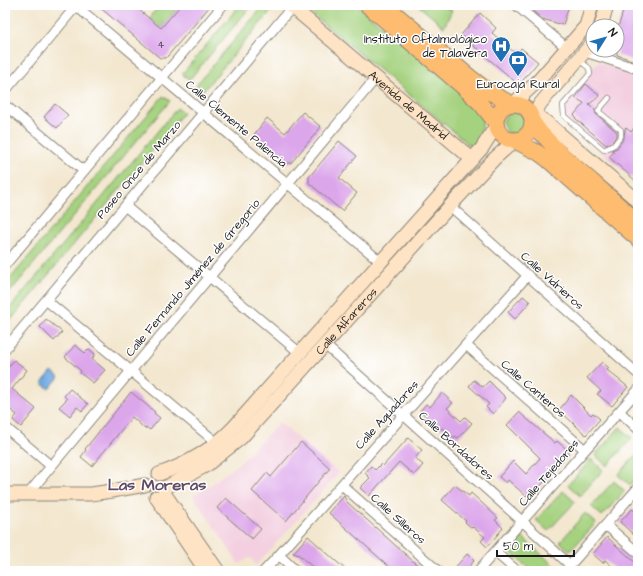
<svg xmlns="http://www.w3.org/2000/svg" width="643" height="576" viewBox="0 0 643 576" font-family="'Architects Daughter',sans-serif">
<style>
.built{fill:#f3cfdf}
.green{fill:#a5d27f;stroke:#60774e}
.water{fill:#73ace3;stroke:#486480}
.building{fill:#dca6eb}
.lines{fill:none;stroke-linecap:round;stroke-linejoin:round}
.lane-casing{stroke:#888276;stroke-width:6}
.street-casing{stroke:#888276;stroke-width:11}
.secondary-casing{stroke:#888276;stroke-width:15}
.primary-casing{stroke:#888276;stroke-width:17}
.lane{stroke:#fff;stroke-width:4.5}
.street{stroke:#fff;stroke-width:9}
.secondary{stroke:#fee4c5;stroke-width:13}
.primary{stroke:#fdbc6f;stroke-width:15}
.labels{text-anchor:middle;dominant-baseline:central;stroke-width:3;stroke-linejoin:round;paint-order:stroke}
.number-label{font-size:10px;fill:#4c3e50}
.poi-label{font-size:12px;fill:#1c1c1c;stroke:#fff;text-anchor:end}
.street-label{font-size:12px;fill:#1c1c1c;stroke:#fff}
.district-label{font-size:16px;font-weight:bold;fill:#5f4c64;stroke:#fff}
</style>
<rect width="100%" height="100%" fill="#fff"/>
<filter id="ink" filterUnits="userSpaceOnUse"><feTurbulence type="fractalNoise" baseFrequency=".025" numOctaves="2"/><feDisplacementMap in="SourceGraphic" scale="8" xChannelSelector="R" yChannelSelector="G"/><feConvolveMatrix kernelMatrix="1 2 1 2 8 2 1 2 1" color-interpolation-filters="sRGB"/></filter>
<filter id="wash" filterUnits="userSpaceOnUse"><feTurbulence type="fractalNoise" baseFrequency=".012" numOctaves="4" result="noise"/><feDisplacementMap in="SourceGraphic" scale="16" xChannelSelector="R" yChannelSelector="G"/><feGaussianBlur stdDeviation="0.9" result="paint"/><feColorMatrix in="noise" values="0 0 0 0 0 0 0 0 0 0 0 0 0 0 0 0 0 1.4 0 .05"/><feComposite in="paint" operator="in"/></filter>
<g filter="url(#wash)">
<rect width="100%" height="100%" fill="#f3e7cf"/>
<path class="built" d="M598,62L638,75V183L563,118L561,104Z
M279,422L339,473L260,561L256,565L250,557L239,564L193,496L210,485L242,461Z"/>
<path class="green" d="M154,5H190L203,15L197,22L179,7L161,28L149,19L157,8Z
M240,5H252L189,80L182,74Z
M264,5L271,11L203,91L196,85Z
M301,5H357L472,102C487,118 485,131 472,147Z
M418,5H438L452,10L444,27Z
M163,96L170,101L5,298V285Z
M177,108L183,113L5,327V314Z
M503 123a11 11 0 1 1 22 0a11 11 0 1 1-22 0Z
M620,427L632,438L607,466L595,455Z
M638,453V476L630,485L618,475Z
M591,459L603,470L580,496L568,485Z
M614,481L625,491L602,516L591,506Z
M563,491L575,502L548,531L536,520Z
M585,513L596,523L570,551L560,542Z
M522,537L556,567L552,571H531L509,551Z"/>
<path class="water" d="M52,371L59,377L49,389L42,383Z"/>
<g id="blocks">
<path class="building" d="M97,5H133L161,28L181,5H211L166,58H160Z
M534,5H569L563,25L542,19L533,11Z
M625,5H638V62L617,55V31Z
M480,13L496,28L492,33L516,54L521,48L538,62L519,85L461,35Z
M586,84L600,96L589,104L595,110L596,114L617,132V135L612,142L606,145L575,118L576,117L574,115L584,103L575,98Z
M55,104L68,115L57,128L44,117Z
M303,112L321,127L291,163H285L253,136L267,118L285,133Z
M638,123V183L609,157L614,152L612,150L617,148L624,138L625,129L626,128L631,132Z
M339,141L357,156L339,178L357,193L342,211L309,183V177Z
M523,296L530,302L515,319L508,312Z
M46,319L62,332L54,341L40,327Z
M75,345L85,353L89,349L95,354L92,359L105,370L93,383L80,373L81,371L65,357Z
M14,360L27,370L12,389L36,409L21,427L13,420L17,415L5,405V371Z
M602,362L609,368L607,370L628,387L612,406L597,394L601,391L587,378Z
M474,380L483,387L489,381L506,398L493,414L486,407L489,404L469,386Z
M70,389L88,404L82,411L77,407L70,416L59,407L67,399L64,396Z
M131,392L155,412L154,413L160,418L150,430L146,427L145,429L132,417L92,466L81,457L86,450L85,449Z
M442,393L453,403L447,408L461,421L465,417L472,423L458,438L455,436L454,438L443,428L441,429L420,411L426,404L430,407Z
M571,395L591,415L593,413L600,419L586,435L559,410Z
M519,412L555,443L557,441L570,452L537,490L535,488L526,496L508,480L506,483L499,477L513,461L526,474L540,458L507,425Z
M408,438L422,450L415,458L423,465L414,475L399,462L369,496L360,488L370,478L365,473L371,466L375,470L381,464L383,466Z
M301,442L330,468L286,521L252,491L267,473L271,477Z
M455,485L469,496L471,493L482,503L498,518L495,520L503,528L487,547L481,541L485,537L473,527L472,528L465,522L466,521L442,500Z
M344,496L347,502L424,571H394L329,513Z
M226,498L261,529L252,539L217,508Z
M632,509L638,514V531L634,535L620,522Z
M308,536L347,571H317L299,555L293,553Z
M607,537L638,565V571H617L605,560L603,563L593,554Z
M467,554L474,561L465,571H452Z"/>
</g>
</g>
<g filter="url(#ink)">
<use href="#blocks" fill-opacity="0" stroke="#888276" stroke-width="1"/>
<g class="lines">
<defs>
<path id="lane" d="M579,60L589,68L590,74L563,105L564,116L604,150L614,145L621,136V130L598,111L609,98"/>
<path id="street" d="M75,5L381,262
M516,5L567,48
M585,52L638,69
M5,91L77,5
M5,105L84,171
M125,206L300,353
M450,206L638,374
M5,265L223,5
M46,300L217,443
M325,345L522,521L570,565
M466,345L585,450
M5,349L292,7
M620,412L638,429
M5,427L51,466
M342,485L438,571
M28,494L376,78
M606,525L638,553
M495,552L517,571
M279,555L296,571
M264,571L279,555L528,275
M478,571L638,390
M565,571L638,488"/>
<g id="secondary">
<path id="s1" d="M290,5L472,159"/>
<path d="M601,26L607,5"/>
<path d="M513,104L539,80L586,26L592,5"/>
<path d="M525,108L546,122L638,201"/>
<path d="M532,120L540,104L593,42"/>
<path d="M159,474C188,464 212,450 234,427L482,148L496,126"/>
<path id="s2" d="M168,486L207,465L241,438L450,206L494,159L514,141"/>
<path d="M164,493L218,571"/>
<path d="M5,494H91L112,491L145,485"/>
<path d="M156,497L206,571"/>
</g>
<path id="primary" d="M367,5L463,87L481,104L496,123
M385,5L470,77L491,93L512,104
M496 122a18 18 0 1 1 36 0a18 18 0 1 1-36 0Z
M533,122L540,132L557,150L638,222
M515,141L537,152L548,160L638,239"/>
</defs>
<use href="#lane" class="lane-casing"/>
<use href="#street" class="street-casing"/>
<use href="#secondary" class="secondary-casing"/>
<use href="#primary" class="primary-casing"/>
<use href="#lane" class="lane"/>
<use href="#street" class="street"/>
<use href="#secondary" class="secondary"/>
<use href="#primary" class="primary"/>
</g>
</g>
<defs>
<symbol id="hospital-pin" viewBox="-11 -11 22 30"><path d="M0 17L-7.5 6A9.5 9.5 0 1 1 7.5 6Z" fill="#1f6fb2" stroke="#fff"/><path d="M-5-5h3v3.5h4V-5h3V5h-3V1.5h-4V5h-3Z" fill="#fff"/></symbol>
<symbol id="bank-pin" viewBox="-11 -11 22 30"><path d="M0 17L-7.5 6A9.5 9.5 0 1 1 7.5 6Z" fill="#1f6fb2" stroke="#fff"/><path d="M-6-4H6V4H-6ZM0-2.3a2.3 2.3 0 1 0 0 4.6a2.3 2.3 0 1 0 0-4.6Z" fill="#fff"/></symbol>
</defs>
<g fill-rule="evenodd">
<use href="#hospital-pin" x="490" y="35" width="22" height="30"/>
<use href="#bank-pin" x="507" y="49" width="22" height="30"/>
</g>
<g class="labels">
<g class="number-label">
<text x="161" y="45">4</text>
</g>
<g class="poi-label">
<text x="487" y="39">Instituto Oftalmológico<tspan x="487" dy="14">de Talavera</tspan></text>
<text x="518" y="84" text-anchor="middle">Eurocaja Rural</text>
</g>
<g class="street-label">
<text stroke="none"><textPath href="#s1" startOffset="155">Avenida de Madrid</textPath></text>
<text transform="translate(236 124) rotate(40)">Calle Clemente Palencia</text>
<text transform="translate(139 170) rotate(-50)">Paseo Once de Marzo</text>
<text transform="translate(193 278) rotate(-50)">Calle Fernando Jiménez de Gregorio</text>
<text transform="translate(552 281) rotate(42)">Calle Vidrieros</text>
<text stroke="none"><textPath href="#s2" startOffset="245">Calle Alfareros</textPath></text>
<text transform="translate(533 389) rotate(41)">Calle Canteros</text>
<text transform="translate(387 415) rotate(-48)">Calle Aguadores</text>
<text transform="translate(456 446) rotate(42)">Calle Bordadores</text>
<text transform="translate(549 473) rotate(-49)">Calle Tejedores</text>
<text transform="translate(398 519) rotate(42)">Calle Silleros</text>
</g>
<g class="district-label">
<text x="157" y="485">Las Moreras</text>
</g>
</g>
<rect width="643" height="576" fill="none" stroke="#fff" stroke-width="20"/>
<g transform="translate(605 38) rotate(53)"><circle r="19" fill="#ffffff" stroke="#a4a4a4"/>
<path d="M0-3L7 15L0 10L-7 15Z" fill="#1f6fb2"/>
<text y="-6" font-size="11" font-weight="bold" text-anchor="middle" fill="#1c1c1c">N</text>
</g>
<path d="M497 550v6h77v-6" fill="none" stroke="#1c1c1c" stroke-width="2"/>
<text x="503" y="550" font-size="12" fill="#1c1c1c" stroke="#ffffff" stroke-width="3" paint-order="stroke">50 m</text>
</svg>
